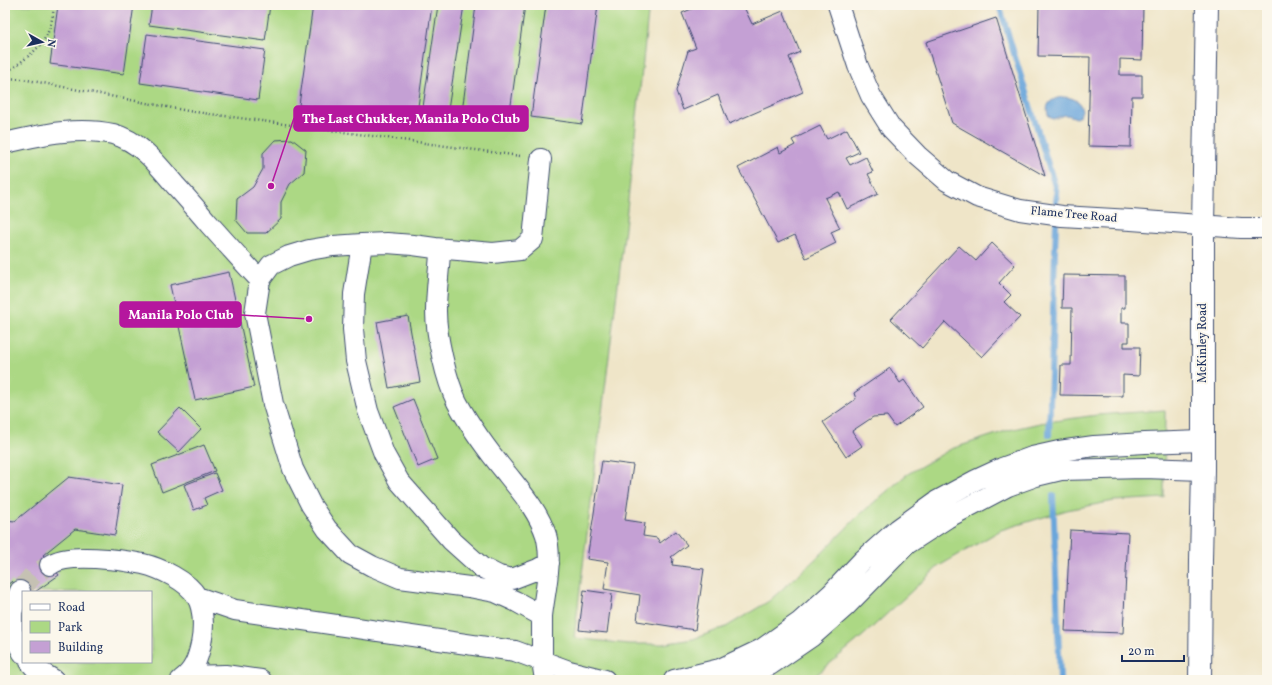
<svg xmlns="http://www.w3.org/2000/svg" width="1272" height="685" viewBox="0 0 1272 685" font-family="Vollkorn,serif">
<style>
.green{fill:#acd884;stroke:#648471;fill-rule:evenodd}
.water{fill:#6aa6db;stroke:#426a9c}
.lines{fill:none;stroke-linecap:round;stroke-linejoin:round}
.stream{stroke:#6aa6db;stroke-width:6}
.building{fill:#c4a0d4}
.minor-tunnel{stroke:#c5c1b3;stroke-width:20;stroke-dasharray:20 10;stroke-linecap:butt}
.minor-casing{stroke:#3b4a6e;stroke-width:22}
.major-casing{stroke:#3b4a6e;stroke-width:24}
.path{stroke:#3b4a6e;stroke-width:2.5;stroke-dasharray:1 3;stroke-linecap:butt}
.minor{stroke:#fff;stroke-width:20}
.major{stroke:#fff;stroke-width:22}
.labels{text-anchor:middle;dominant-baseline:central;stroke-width:4;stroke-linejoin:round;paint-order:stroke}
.street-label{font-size:12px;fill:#1b2f5e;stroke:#fbf7ec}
.leader{fill:none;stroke:#b5179e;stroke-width:1.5}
.callout-dot{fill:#b5179e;stroke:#fbf7ec;stroke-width:1.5}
.callout{fill:#b5179e;stroke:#b5179e;stroke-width:1.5}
.callout-label{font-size:13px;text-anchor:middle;font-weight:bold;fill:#fff}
</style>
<rect width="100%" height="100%" fill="#fbf7ec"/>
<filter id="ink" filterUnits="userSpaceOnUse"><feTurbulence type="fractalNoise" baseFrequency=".025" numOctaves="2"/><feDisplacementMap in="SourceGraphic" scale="8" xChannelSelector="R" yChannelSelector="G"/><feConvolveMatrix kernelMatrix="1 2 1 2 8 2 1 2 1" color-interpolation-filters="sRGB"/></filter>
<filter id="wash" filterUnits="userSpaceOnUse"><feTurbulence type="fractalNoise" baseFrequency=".012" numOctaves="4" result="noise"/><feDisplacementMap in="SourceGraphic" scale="16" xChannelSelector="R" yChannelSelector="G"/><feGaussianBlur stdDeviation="0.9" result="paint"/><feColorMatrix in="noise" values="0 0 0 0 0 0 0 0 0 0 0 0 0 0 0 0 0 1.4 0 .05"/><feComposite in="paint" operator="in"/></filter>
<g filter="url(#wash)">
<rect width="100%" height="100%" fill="#efe5c8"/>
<path class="green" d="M5,5H649L625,228L574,638L628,644H662L693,639L726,627L769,601L821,554L858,516L906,475L951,449L1009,430L1040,423L1097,415L1165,410L1164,498L1114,501L1067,510L1001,530L939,566L865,634L814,677L809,680H5ZM23,592H151V662H23Z"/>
<path class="water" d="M1062,97C1072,97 1080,100 1082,110L1080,116L1076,118C1064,113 1065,115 1053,119L1049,117C1044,105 1050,99 1062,97Z"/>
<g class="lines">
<path class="stream" d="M999,5L1057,193L1056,202
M1049,435L1056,222
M1053,495L1060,680"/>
</g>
<g id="blocks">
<path class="building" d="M58,5H134L124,74L50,64Z
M152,5H270L265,41L149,25Z
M313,5H432L416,121L299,105Z
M438,5H464L448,110L423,107Z
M476,5H525L509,119L462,112Z
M546,5H598L582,124L531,117Z
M701,5H743L752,24L783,11L800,52L789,57L803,92L729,124L718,95L683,110L676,91L688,51L696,48L682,13Z
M1039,5H1143L1142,60L1120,59V75H1142V96H1132L1131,147L1088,146L1090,57L1038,56Z
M996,18L1045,176L952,123L926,42Z
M147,34L265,50L258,100L140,83Z
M820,126L827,139L847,129L859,152L846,158L850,165L866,157L873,172L868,174L878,194L847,209L839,192L825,198L840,228L831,232L836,243L806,258L795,235L778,243L738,168L778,147L780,153L795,145L792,140Z
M292,139L306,150L304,172L290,184L281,202V219L266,233H247L236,220L237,199L253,187L263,169V153L275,140Z
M992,243L1015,265L999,283L1011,295L1004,302L1020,317L982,357L945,322L922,348L891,319L959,246L976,261Z
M229,272L254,387L195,400L170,285Z
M1063,275L1125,276V308H1121V323H1129V342H1124V347H1140L1139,376L1123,375V396L1060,395L1061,365H1071L1072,308H1062Z
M408,316L420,382L389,388L377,322Z
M890,368L900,383L904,380L923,407L895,427L887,416L873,417L852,431L862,446L846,457L823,422L856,399L854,393Z
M413,399L437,459L418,467L394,407Z
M180,408L201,429L179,452L157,432Z
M204,445L215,471L162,492L152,465Z
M602,461L633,465L625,520L645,523L643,536L657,538L660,543L676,531L687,545L671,557L673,559L672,565L704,569L695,630L637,621L640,595L604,589L608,562L587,559Z
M215,473L222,490L204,498L207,505L194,510L184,485Z
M69,477L122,485L115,535L75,529L43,555L59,575L35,592H23V595L12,581L5,587V520L15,521Z
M1070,530L1128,533L1123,633L1065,631Z
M584,590L612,594L607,633L579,630Z"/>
</g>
</g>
<g filter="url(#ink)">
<use href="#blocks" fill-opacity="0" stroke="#3b4a6e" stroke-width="1"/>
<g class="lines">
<path class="minor-tunnel" d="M20,591L33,575L50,565"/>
<defs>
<path id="minor" d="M838,5L858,66L871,96L891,128L917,155L947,181L977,197L1020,210L1062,216L1131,220L1241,228H1267
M5,143C40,135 77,126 113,134C140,141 158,165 175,185C187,198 198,211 209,224C226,243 243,262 260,280
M362,244L354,294L353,329L356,361L368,411L384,454L399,481L451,540L481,567L499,576L512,579L538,569L549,563
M435,248L493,253L520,250L533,239L541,159
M50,565C67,552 123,560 143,564C160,568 188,581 197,597C204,609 204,630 201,644C198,658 194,671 181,680
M20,591L12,612V632L23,653
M197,597L235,610L515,651L569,671L605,680
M542,616C545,590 553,560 546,535C538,511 522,493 507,474C488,451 471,428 457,402C446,380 436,335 436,311C436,292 439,272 440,253L435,248L413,245L387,243L362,244L333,246L309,250L289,256L271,265L260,280L255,313L273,404L293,469L311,505L327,529L350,554L372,566L400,578L469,587L495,592L515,601L542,616V661L545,680
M30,662L36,669L54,680
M187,676L225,675L261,680
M674,680L720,669L762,649L800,622L831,594L862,561L898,529L937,501L976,480L1002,468L1032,457L1059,451L1094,446L1145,443L1203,441
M738,680L770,665L811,637L845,607L907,544L947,518L1008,486L1036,476L1061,470L1144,468L1203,470"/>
<path id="major" d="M1200,680L1201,560L1203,470V225L1207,5"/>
</defs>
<use href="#minor" class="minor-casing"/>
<use href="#major" class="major-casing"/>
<path class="path" d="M5,73C17,65 38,51 45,38C51,28 53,16 54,5
M5,78L22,79L188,111L520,156"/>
<use href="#minor" class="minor"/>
<use href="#major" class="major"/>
</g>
</g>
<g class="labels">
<g class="street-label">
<text transform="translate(1074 215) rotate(5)">Flame Tree Road</text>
<text transform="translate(1203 343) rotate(-90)">McKinley Road</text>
</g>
</g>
<path class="leader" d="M271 186L294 118M309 319L241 315"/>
<g class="callout-dot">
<circle cx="271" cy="186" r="4"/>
<circle cx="309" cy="319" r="4"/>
</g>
<g class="callout">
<rect x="294" y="106" width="234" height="25" rx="4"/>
<rect x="120" y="302" width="121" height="25" rx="4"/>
</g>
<g class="callout-label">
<text x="411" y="123">The Last Chukker, Manila Polo Club</text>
<text x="181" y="319">Manila Polo Club</text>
</g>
<rect width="1272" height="685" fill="none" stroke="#fbf7ec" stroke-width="20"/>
<rect x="22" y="591" width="130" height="72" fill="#fbf7ec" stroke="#a1a7b3"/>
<rect x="30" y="604" width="20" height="6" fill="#ffffff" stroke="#a1a7b3"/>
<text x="58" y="611" font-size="12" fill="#1b2f5e">Road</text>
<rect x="30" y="621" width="20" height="12" fill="#acd884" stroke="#a1a7b3"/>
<text x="58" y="631" font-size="12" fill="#1b2f5e">Park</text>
<rect x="30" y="641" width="20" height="12" fill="#c4a0d4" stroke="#a1a7b3"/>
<text x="58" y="651" font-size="12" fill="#1b2f5e">Building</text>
<g transform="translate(42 42) rotate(98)" stroke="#fbf7ec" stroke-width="3" paint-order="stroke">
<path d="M0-3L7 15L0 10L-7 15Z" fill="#1b2f5e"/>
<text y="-6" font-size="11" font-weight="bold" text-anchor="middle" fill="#1b2f5e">N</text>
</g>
<path d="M1122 655v6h62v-6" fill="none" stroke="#1b2f5e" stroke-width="2"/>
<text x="1128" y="655" font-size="12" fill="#1b2f5e" stroke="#fbf7ec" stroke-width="3" paint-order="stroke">20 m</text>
</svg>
